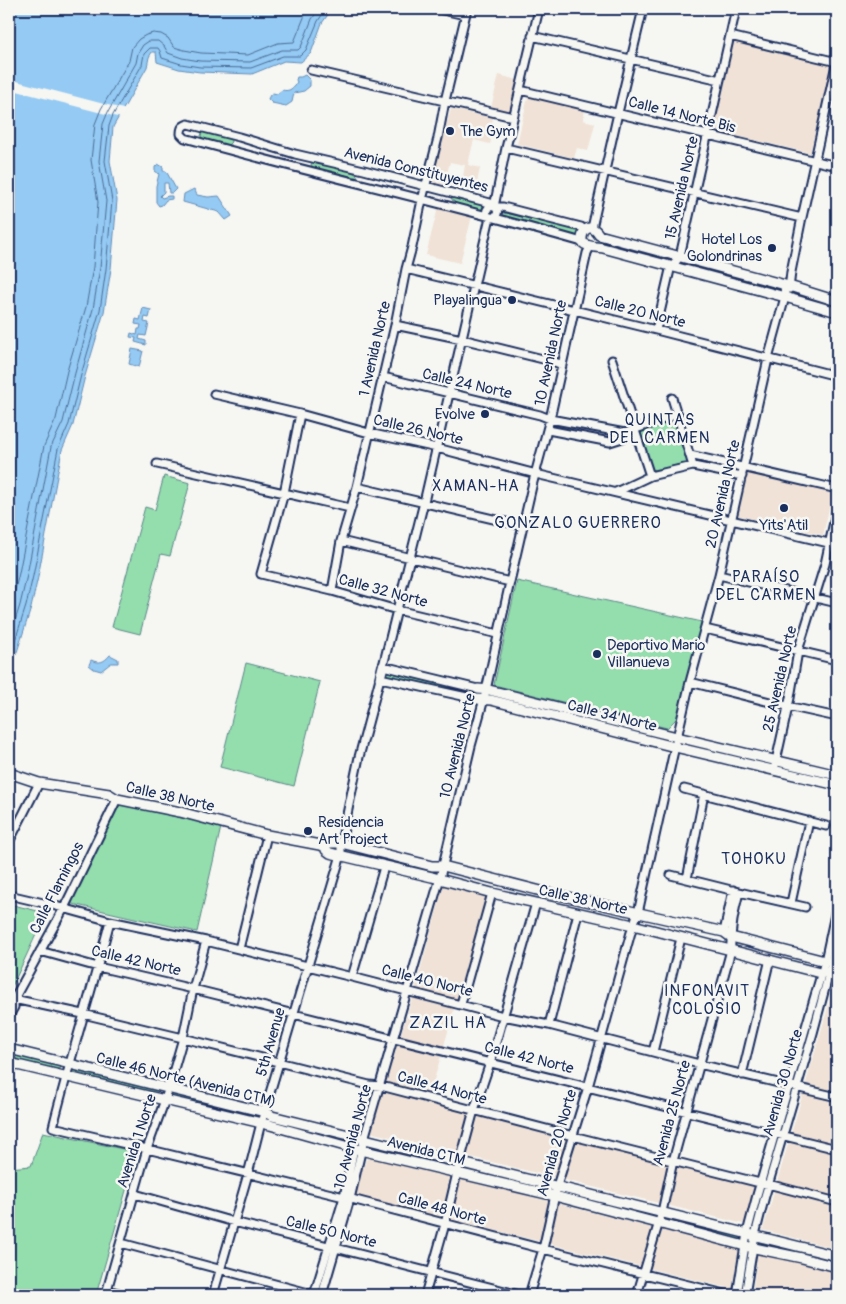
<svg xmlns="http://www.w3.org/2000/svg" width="846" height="1304" viewBox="0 0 846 1304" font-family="Pangolin,sans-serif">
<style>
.built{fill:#f0e2d6}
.green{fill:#94ddad;stroke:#588686}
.water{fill:#94caf3;stroke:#648cb7}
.pier{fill:#f6f6f2}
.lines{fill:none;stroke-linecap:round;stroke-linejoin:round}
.shore{stroke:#4b6d9a;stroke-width:1}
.minor-casing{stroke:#1b2f5e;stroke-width:11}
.major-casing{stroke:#1b2f5e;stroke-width:12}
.minor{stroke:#f6f6f2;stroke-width:7}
.major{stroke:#f6f6f2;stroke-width:9}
.poi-dot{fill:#1b2f5e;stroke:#f6f6f2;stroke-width:2}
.labels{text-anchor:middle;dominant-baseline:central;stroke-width:5;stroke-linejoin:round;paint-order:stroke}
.street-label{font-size:15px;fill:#1b2f5e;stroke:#f6f6f2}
.poi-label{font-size:15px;fill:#1b2f5e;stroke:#f6f6f2;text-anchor:start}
.neighbourhood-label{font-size:16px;letter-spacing:1px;fill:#1b2f5e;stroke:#f6f6f2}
</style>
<rect width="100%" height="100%" fill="#f6f6f2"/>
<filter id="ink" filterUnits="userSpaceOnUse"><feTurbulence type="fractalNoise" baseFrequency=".02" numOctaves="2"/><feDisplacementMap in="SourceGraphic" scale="10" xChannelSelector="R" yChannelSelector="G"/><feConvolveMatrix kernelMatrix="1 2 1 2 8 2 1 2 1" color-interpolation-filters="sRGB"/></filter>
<g filter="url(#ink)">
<path class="built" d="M732,39L832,63L810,153L711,130Z
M499,75L520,81L512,113L491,108Z
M528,97L585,110L583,120L595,123L588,151L577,148L574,158L517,144Z
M451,109L493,118L490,132L493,133L490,144L474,140L472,147L468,165L480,168L475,192L471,191L473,180L463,177L465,165L450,162L444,185L431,182Z
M438,208L472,216L460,263L426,255Z
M747,471L833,491L823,535L736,515Z
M444,884L487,895L430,1094L758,1178L744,1224L370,1132L416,986Z
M836,980H837V1249L763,1230Z
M368,1155L739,1250L732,1289L353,1195Z
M340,1244L358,1249L356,1259L339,1255L329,1292L341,1295H326Z
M758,1252L837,1272V1295H752Z"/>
<path class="green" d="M205,131L230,137L231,142L228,145L203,139L201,136L202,133Z
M313,161L342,166L347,170L356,174L359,178L356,180L347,177L346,175L327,171H323L313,169L311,164Z
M452,196L483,204L485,207L483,212L462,207L452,200Z
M507,213L577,230L579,233L578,236L575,237L502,217L503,214Z
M604,240L670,258L672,262H667L604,244L603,241Z
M685,262L780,288L782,291L779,292L685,267L682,264Z
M677,419L690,461L652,473L638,431Z
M164,476L190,483L170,556L161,554L140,634L112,627L145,507L155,510Z
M517,581L702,622L677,718L667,728L494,685Z
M246,663L320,682L294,786L220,767Z
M387,670L463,688L465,690L464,692H461L385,675Z
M120,804L221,827L197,932L68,903Z
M9,904L46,913L9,993Z
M9,1052L61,1066V1068L58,1069L9,1057Z
M76,1070L157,1089L158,1091L156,1093L74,1072V1071Z
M171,1093L252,1113V1115L251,1117L170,1097V1096Z
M43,1132L137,1152L96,1295H9V1168L31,1166Z
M367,1143L455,1165L454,1167L452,1168L367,1147L366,1145Z
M662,1216L741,1237L739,1240L663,1220Z
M760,1240L837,1260V1264L758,1244V1241Z"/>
<path class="water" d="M9,9H332L322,23L311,53L301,62L284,61L252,74L200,72L179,69L157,62L156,52H152L149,57L147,67L113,127L110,161L117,200L111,269L104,312L85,376L73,425L62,450L38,577L31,608L17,652L9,665Z
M305,75L310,80V86L304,91L294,93L292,102L286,106L272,103L268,99L270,95L273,93L277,94L282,90C290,92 293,88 297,82L296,80L297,77H301Z
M158,164L163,167V171H166L176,189L172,193H169L168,183H164V192L160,196L162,198L168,196H172V199L166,200L162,205L159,206L156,202V186L159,174L155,171V167Z
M194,189L197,195L208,197L219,196L232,216L226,220L219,212L183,202L184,194Z
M143,308L151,310L149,318L145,317L144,322L149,323L146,336L140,335L139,339L146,341V345L135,342L136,338L130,337L131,333L137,335L138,329H140L141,325L135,324L136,319L140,320Z
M132,349L143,351L139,367L129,364Z
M110,655L118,659V663H111L101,671L94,669L89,665L91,660C100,664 104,662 110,655Z"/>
<path class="pier" d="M9,79L123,109L126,110L121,118L9,89Z"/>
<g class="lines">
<path class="shore" d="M9,615L19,573L44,446L56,419L67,371L86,307L93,267L98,202L91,160L95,124L101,109L129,61L132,47L139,39L146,35L153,33L161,34L168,38L174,47L184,50L201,53L248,55L278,43L294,42L305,15L309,9
M9,640L20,605L27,575L51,447L63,422L75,373L93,309L100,268L106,201L99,161L103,124L108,112L136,63L138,53L143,45L149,41H158L164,46L168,53L182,58L200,61L250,62L282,50H298L301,47L312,19L319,9
M9,656L12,650L26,606L33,576L58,449L69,424L81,375L100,310L106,269L112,201L105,161L109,126L113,115L142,65L144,54L150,48H158L160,51L162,58L181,64L200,67L251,68L283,56H300L306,50L318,21L326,9"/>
<defs>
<path id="minor" d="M438,9L465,15
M532,36L720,80
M730,36L837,62
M311,70L513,117
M520,90L837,166
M506,148L802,218
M486.5 212a5.5 5.5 0 1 1 11 0a5.5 5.5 0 1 1-11 0Z
M494,207L506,148L539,9
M592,228L618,113L643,9
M582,242C451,204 317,175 185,138L181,134C181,128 182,126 188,124L239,137L295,154L364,170L490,203L494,207H503L573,225L581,227L585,230
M406,269L656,330L837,376
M789,289L791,272L801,222L837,60
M395,325L462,339L555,362L562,365
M656,330L670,270L680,256L736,9
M612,360L650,476
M383,377L540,415L550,419L625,433L678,414
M214,394L300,414L369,433L437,448L540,475L837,545
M672,398L693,466
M300,414L284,493L261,574L332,591L397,610L498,634
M548,430L610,442L632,435
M690,455L837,489
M157,464L350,508
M357,487L523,526
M616,492L650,476L693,466L742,476
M341,541L510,582
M719,575L837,603
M332,591L341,541L357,487L395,325L406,269L412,247L422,200L438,138L445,101L467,9
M705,629L837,660
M690,682L778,704L837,717
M478,689L383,666L424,502L490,217
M774,770L790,698L798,651L825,564L837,508
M684,789L826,826
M9,842L39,783
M671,875L739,892L805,907
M687,879L704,794
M9,895L52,905L110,921L206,941L352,977L503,1016L549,1025L699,1064L837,1097
M791,903L809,821
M110,921C92,990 70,1058 53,1127L147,1149L344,1197L543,1249L729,1295
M724,932L733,890
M239,949L267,835
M40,951L98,967L193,989L837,1149
M352,977L384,867
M9,998L83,1014L183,1038L369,1085L381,1086L573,1136L760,1183L768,1184L837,1202
M461,1004L492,893
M9,1016L14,1007V999L64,908L117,799
M549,1025L578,913
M653,1052L681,938
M742,1075L770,959
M135,1194L234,1222L520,1295
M121,1243L316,1295
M126,1295L107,1290L147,1149L165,1100L183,1038L193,989L206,941
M213,1295L248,1174L261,1123L341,855V843L359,757L380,678L476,699
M314,1295L344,1197L354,1148
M322,1295L350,1199L364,1139L440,878L471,746L484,699L510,582L533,482L550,419L587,253L590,247
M425,1295L445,1224L457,1173L474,1110L490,1063L536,903
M529,1295L543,1249L557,1186L588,1087L633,925L638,913L673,755L690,682L719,575L768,359L785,297L784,285
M637,1295L662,1212L673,1161L731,950C730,930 734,911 739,892
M737,1295L747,1233L757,1195L825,961L837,905
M745,1295L755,1235L765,1196L813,1033L832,962L837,940"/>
<path id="major" d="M837,301L789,286L599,235C591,222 581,229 582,242C588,248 595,246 603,248L785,297L837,312
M380,678L383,666
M478,689L489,690L677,737L837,775
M476,699L491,700L675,747L837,785
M9,773L39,783L109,794L117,799L180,812L267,835L325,846L329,843H341L432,866H443L541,891L724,932L731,937L825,961
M325,846L326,850L330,853L432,877L492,893L633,925L820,973L829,972L837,975
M832,962L837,964
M9,1049L265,1112L272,1116L837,1256
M9,1063L270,1125L352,1148L555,1196L745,1246L802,1258L837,1267"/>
</defs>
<use href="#minor" class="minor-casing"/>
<use href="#major" class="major-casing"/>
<use href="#minor" class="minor"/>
<use href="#major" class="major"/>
</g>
</g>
<g class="poi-dot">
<circle cx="450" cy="131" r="5"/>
<circle cx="772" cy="248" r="5"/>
<circle cx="512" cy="300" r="5"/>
<circle cx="485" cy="414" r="5"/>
<circle cx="784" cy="508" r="5"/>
<circle cx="597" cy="654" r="5"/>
<circle cx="308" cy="831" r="5"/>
</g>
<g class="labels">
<g class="street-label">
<text transform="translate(682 115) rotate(14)">Calle 14 Norte Bis</text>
<text transform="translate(416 170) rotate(14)">Avenida Constituyentes</text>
<text transform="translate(682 188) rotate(-77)">15 Avenida Norte</text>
<text transform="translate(640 312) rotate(14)">Calle 20 Norte</text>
<text transform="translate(375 349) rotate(-77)">1 Avenida Norte</text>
<text transform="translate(551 353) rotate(-78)">10 Avenida Norte</text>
<text transform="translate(467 384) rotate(13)">Calle 24 Norte</text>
<text transform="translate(418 430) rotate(13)">Calle 26 Norte</text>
<text transform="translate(723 494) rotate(-77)">20 Avenida Norte</text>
<text transform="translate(383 591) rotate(15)">Calle 32 Norte</text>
<text transform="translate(780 679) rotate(-77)">25 Avenida Norte</text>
<text transform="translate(612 716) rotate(14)">Calle 34 Norte</text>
<text transform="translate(458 746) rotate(-76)">10 Avenida Norte</text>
<text transform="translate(170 797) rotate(13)">Calle 38 Norte</text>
<text transform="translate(57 888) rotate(-63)">Calle Flamingos</text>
<text transform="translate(583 900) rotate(13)">Calle 38 Norte</text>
<text transform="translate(136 961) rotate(13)">Calle 42 Norte</text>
<text transform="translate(427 981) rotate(14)">Calle 40 Norte</text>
<text transform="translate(271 1042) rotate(-74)">5th Avenue</text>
<text transform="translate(529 1058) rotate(14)">Calle 42 Norte</text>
<text transform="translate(186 1080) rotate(14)">Calle 46 Norte (Avenida CTM)</text>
<text transform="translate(783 1083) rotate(-74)">Avenida 30 Norte</text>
<text transform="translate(442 1088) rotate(15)">Calle 44 Norte</text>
<text transform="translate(672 1113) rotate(-75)">Avenida 25 Norte</text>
<text transform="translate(353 1137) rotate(-75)">10 Avenida Norte</text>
<text transform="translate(137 1141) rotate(-72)">Avenida 1 Norte</text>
<text transform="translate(557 1143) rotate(-74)">Avenida 20 Norte</text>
<text transform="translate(426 1151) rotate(14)">Avenida CTM</text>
<text transform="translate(442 1209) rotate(15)">Calle 48 Norte</text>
<text transform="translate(331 1232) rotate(14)">Calle 50 Norte</text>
</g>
<g class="poi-label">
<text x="460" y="131">The Gym</text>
<text x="762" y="239" text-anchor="end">Hotel Los<tspan x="762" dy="17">Golondrinas</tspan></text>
<text x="502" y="300" text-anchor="end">Playalingua</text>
<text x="475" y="414" text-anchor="end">Evolve</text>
<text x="784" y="525" text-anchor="middle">Yits'Atil</text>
<text x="607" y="645">Deportivo Mario<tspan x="607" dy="17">Villanueva</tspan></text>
<text x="318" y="822">Residencia<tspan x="318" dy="17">Art Project</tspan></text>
</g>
<g class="neighbourhood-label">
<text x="660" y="420">QUINTAS<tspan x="660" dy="18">DEL CARMEN</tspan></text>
<text x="476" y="486">XAMAN-HA</text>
<text x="578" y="523">GONZALO GUERRERO</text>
<text x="766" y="577">PARAÍSO<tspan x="766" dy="18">DEL CARMEN</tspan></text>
<text x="754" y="859">TOHOKU</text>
<text x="707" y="991">INFONAVIT<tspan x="707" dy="18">COLOSIO</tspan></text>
<text x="448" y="1023">ZAZIL HA</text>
</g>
</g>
<rect width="846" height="1304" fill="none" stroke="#f6f6f2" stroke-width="30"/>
<rect x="15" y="15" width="816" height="1274" fill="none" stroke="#1b2f5e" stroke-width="2" filter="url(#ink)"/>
</svg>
